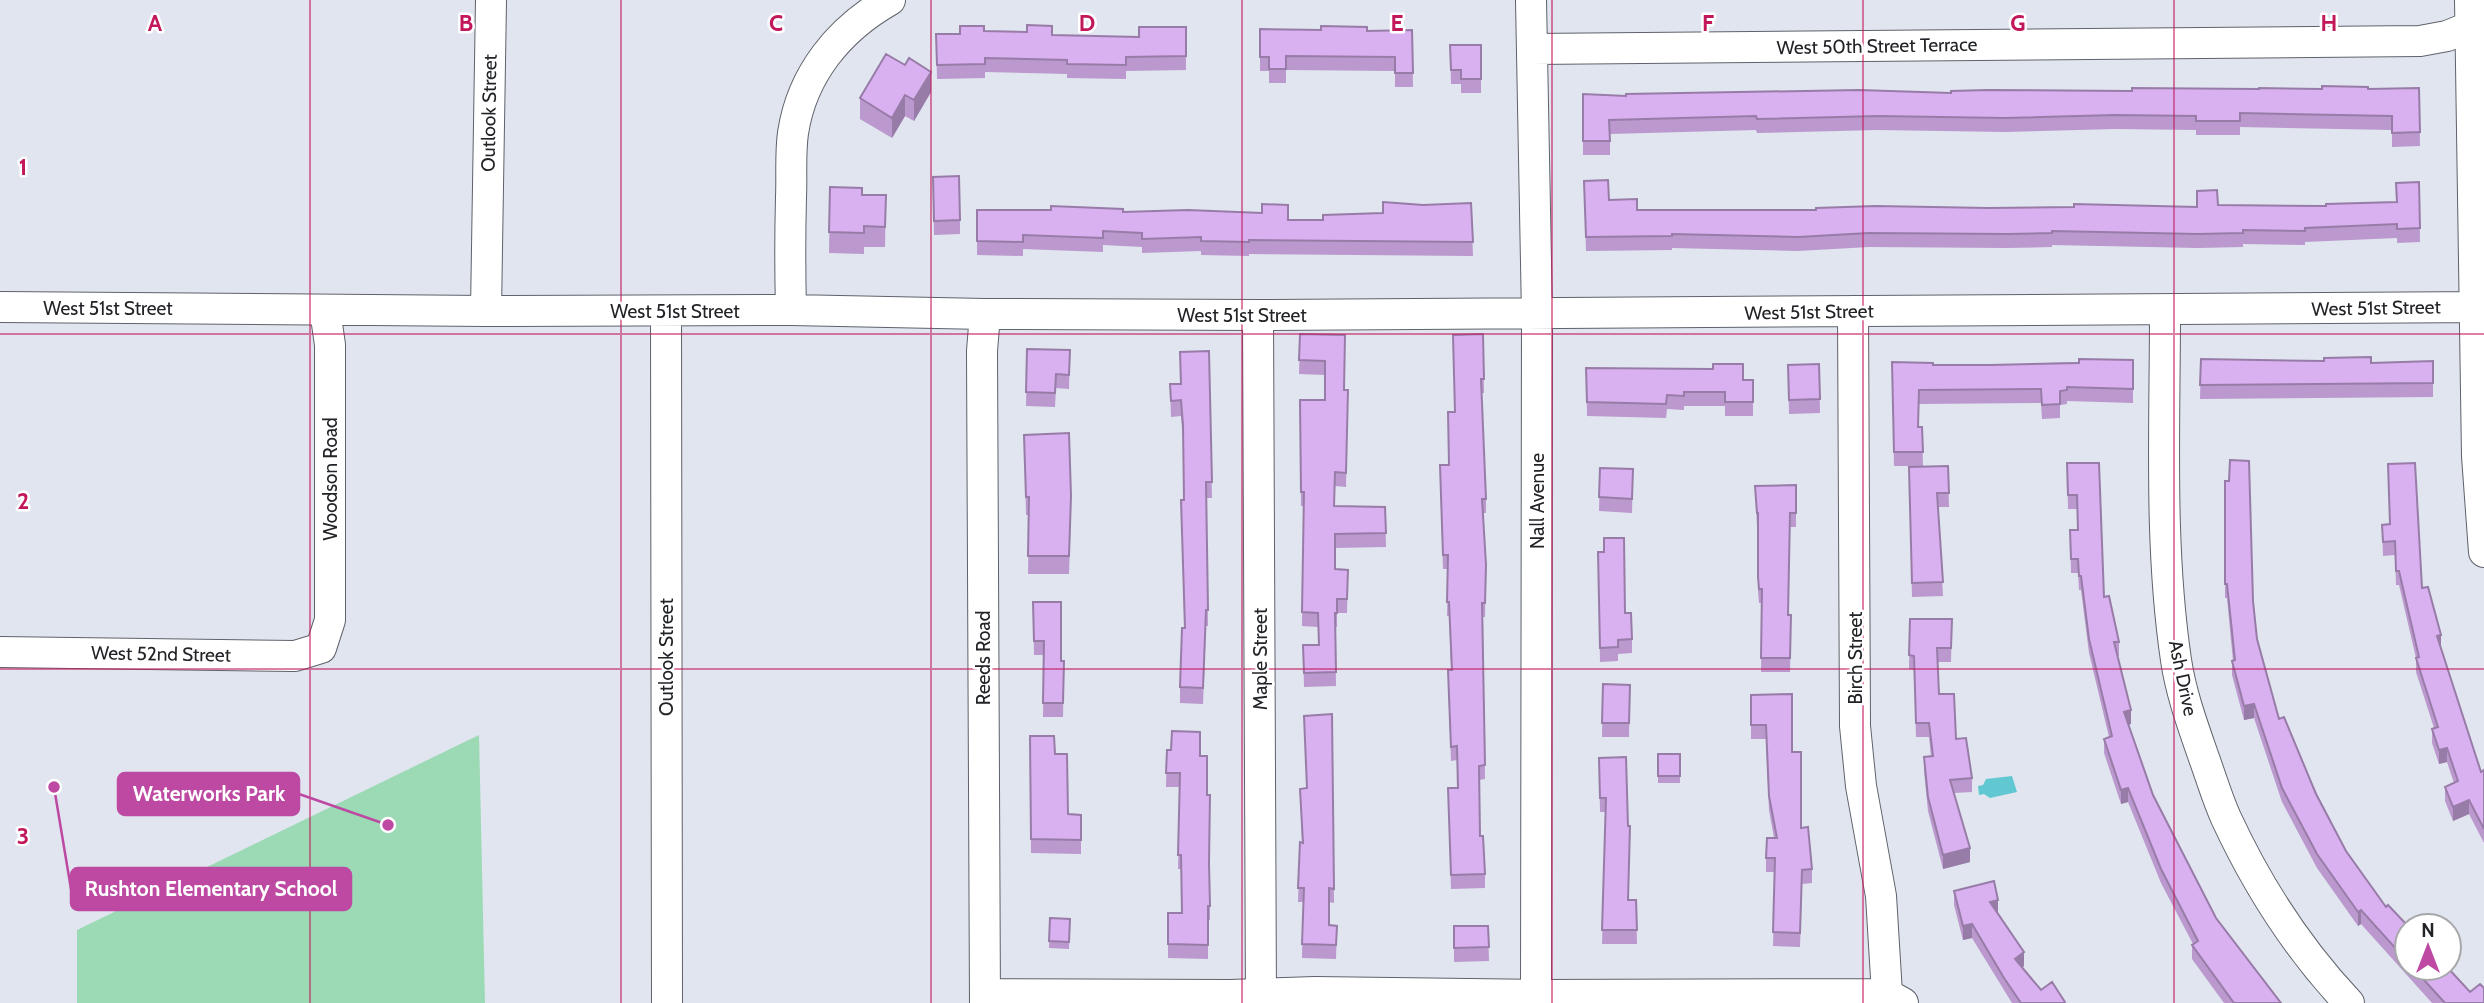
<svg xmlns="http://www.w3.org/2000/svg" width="2484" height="1003" viewBox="0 0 2484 1003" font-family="Cabin,sans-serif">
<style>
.park{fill:#9bdab4}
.water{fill:#61c8d2}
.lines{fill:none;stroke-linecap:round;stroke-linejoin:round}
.minor-casing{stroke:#5e626a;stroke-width:32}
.minor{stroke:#fff;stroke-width:30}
.wall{fill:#bb98ce}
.shaded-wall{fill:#987ca8}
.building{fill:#d9b1f0;stroke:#987ca8;stroke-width:2}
.grid{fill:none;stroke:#c2185b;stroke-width:2;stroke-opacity:0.55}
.labels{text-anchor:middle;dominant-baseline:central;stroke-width:5;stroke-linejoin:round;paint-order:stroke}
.street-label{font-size:19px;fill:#212327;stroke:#fff}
.grid-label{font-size:23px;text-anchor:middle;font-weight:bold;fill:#c2185b;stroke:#fff;stroke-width:5;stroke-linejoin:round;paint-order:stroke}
.leader{fill:none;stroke:#bd49a2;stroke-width:2.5}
.callout-dot{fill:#bd49a2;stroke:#fff;stroke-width:2.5}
.callout{fill:#bd49a2;stroke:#bd49a2;stroke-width:2.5}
.callout-label{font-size:21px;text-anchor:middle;font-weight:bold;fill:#fff}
</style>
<rect width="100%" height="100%" fill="#e0e5ef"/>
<path class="park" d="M479,735L485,1003H77V930Z"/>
<path class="water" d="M2012,776L2017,792L1990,798L1984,794L1979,795L1978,786L1983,785L1986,779Z"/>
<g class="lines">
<defs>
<path id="minor" d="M1531,0L1537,315L1536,1003
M2470,0L2477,456L2484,552
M1532,49L2420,41L2447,36L2484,21
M0,307L486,311L791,310L985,314L1258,315L2484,307
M791,310C790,272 790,235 791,197C792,176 790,154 793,133C802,74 839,29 890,0
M2165,310C2165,426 2159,545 2176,660C2181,694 2193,726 2204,758C2211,777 2217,798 2226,818C2257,885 2298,949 2349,1003
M486,311L491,0
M666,311L667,1003
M1853,311L1855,726L1861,786L1881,896L1887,994L1884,1003
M1258,315L1261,1003
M0,652L295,656L321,648L330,620V345L325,310
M985,994L1230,995L1315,992L1536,995L1887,994L1903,1003
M985,1003L982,351L985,314"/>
</defs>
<use href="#minor" class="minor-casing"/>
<use href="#minor" class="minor"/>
</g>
<path class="wall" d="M1186,27V70L1126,71V79L1067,78V74L985,72V78L937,79L936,34H960L984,31L1052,35L1139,37Z
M1260,29L1367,31L1412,30L1413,87H1395V71L1286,70V83H1269V71H1260Z
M1450,45H1481V93H1461V84H1451Z
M2419,88L2420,146L2392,147V130L2240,127V135H2196V130L2115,129L2005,132L1878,130L1757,133L1756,130L1610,134V155H1583V94L1626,96Z
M931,92L914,121L905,116L892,138L860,119V98Z
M933,177L960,220V234L934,235Z
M1584,181L1609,200L1637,210H1816L2197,207L2218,205L2326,206L2396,202L2419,182L2420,242L2397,243V238L2305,242V245L2243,244V247L2198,248L2052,245V247L2007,248L1869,247L1798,251L1672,248V250L1586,251Z
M830,187L862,195H886L885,247H864V254L829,253Z
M1471,203L1473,256L1249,254V256L1201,255V251L1142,253V247L1103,245V252L1023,249V256L977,255V210L1123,212L1288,220H1323L1383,213L1423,205Z
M1300,334L1345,335L1344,390H1348L1346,487L1335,486V506L1385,507L1386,547L1335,548V569L1348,570L1347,613H1337V627H1335L1336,686L1304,687L1303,645H1318V627L1302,626L1304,506H1301L1300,400H1325V375L1299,374Z
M1483,334L1484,393H1481L1486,499V513H1483L1486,565L1485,617H1483L1485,779L1479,780L1480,836L1485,874V888L1451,889L1448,788H1458L1457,760L1451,761L1448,684L1451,670L1449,616H1447L1448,569H1443L1440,479L1449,465L1455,412Z
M1027,349L1070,350L1069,389L1056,388L1055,407L1026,406Z
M1209,351L1212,498H1206L1208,626H1206L1203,704L1180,703V687L1184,628L1183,441L1181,416L1171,417L1170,384H1180Z
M2201,359L2371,363L2433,361V397L2200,399Z
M2133,360V403L2067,401V404L2060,405V418L2042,419L2041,403L1919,404V427H1922L1923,466H1894L1892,362L1933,365H1990Z
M1819,364L1820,413L1789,414L1788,365Z
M1586,368L1753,380V416H1725V406H1684V410L1667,409L1666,418L1587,416Z
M1024,435L1071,514L1069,574H1028L1029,515H1026Z
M2067,463H2099L2104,597L2119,642V656H2118L2131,724L2128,725L2153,795L2216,918L2281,1003H2224L2192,959V945L2193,944L2161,883L2128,802L2121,804L2104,753V739L2109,737L2089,653L2081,590H2079L2078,573H2071L2070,530H2077V509H2068Z
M2388,464L2422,588L2481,772L2484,770V843L2469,814L2453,821L2445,801V787L2454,783L2447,762L2439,764L2432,743V729L2434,728L2416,672V658L2399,585H2396L2395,555L2383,556L2382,525L2390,524Z
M1948,466L1949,507H1938L1943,596L1912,597L1909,467Z
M1600,468L1633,469L1632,513L1599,511Z
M2225,481L2253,601L2257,639L2279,719L2346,851L2386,907L2407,926V968H2448L2470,992L2484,1003H2432L2361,924L2358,926L2317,868L2282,802L2254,718L2244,720L2232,675V661H2233L2227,598H2225Z
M1796,485V527H1790L1788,615H1791L1790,672H1761L1762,603H1759L1758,591V527H1757L1755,486Z
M1598,552L1625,613L1632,639V653L1618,654V661L1600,662Z
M1033,602L1061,661H1064L1063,717H1043L1044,655H1034Z
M1910,619H1952L1951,662H1938L1939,694L1972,778V792L1954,793L1970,862L1943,869L1928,811L1924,771V757L1931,756L1929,737H1916L1914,670L1909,669Z
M1603,684L1630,685L1629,737H1602Z
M1751,695L1792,752L1801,828L1812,869V883L1802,884L1800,947L1773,946L1775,872H1766V858L1774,838L1769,810L1766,739H1751Z
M1332,714L1334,903L1329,902V925L1337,926L1336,959L1302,958L1303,902H1298L1300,842L1302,843L1300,789L1306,788Z
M1030,736L1055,754L1068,814L1081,815V854L1031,853Z
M1167,750L1200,756L1207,795L1210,906V920H1208V959L1168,958V913H1181V869H1178L1180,787H1166Z
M1658,754H1680V783H1658Z
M1599,758L1629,900H1636L1637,944H1602L1606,812H1600Z
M1954,891L1998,914L2024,966L2022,967L2041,990L2065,1003H2012L1972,938L1963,940L1954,905Z
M1050,918L1070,919L1069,949L1049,948Z
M1454,926H1488L1489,961L1454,962Z"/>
<path class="shaded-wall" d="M931,72V92L914,121V100Z
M905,95V116L892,138V118Z
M2441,635V649L2437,636Z
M2254,704V718L2244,720V706Z
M2131,710V724L2124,726V712Z
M2447,748V762L2439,764V750Z
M2128,788V802L2121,804V790Z
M2469,800V814L2453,821V807Z
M1970,848V862L1943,869V855Z
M1998,900V914L1990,902Z
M2361,910V924L2358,926V912Z
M1972,924V938L1963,940V926Z
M2024,952V966L2015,973V959Z"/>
<path class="building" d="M1027,25L1052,26V35L1139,37V27H1186V56L1126,57V65L1067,64V60L985,58V64L937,65L936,34H960V26H984V31L1027,32Z
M1321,26L1367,27V31L1412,30L1413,73H1395V57L1286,56V69H1269V57H1260V29L1321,30Z
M1450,45H1481V79H1461V70H1451Z
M886,54L905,65L909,58L931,72L914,100L905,95L892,118L860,98Z
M2322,86L2368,87V89L2419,88L2420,132L2392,133V116L2240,113V121H2196V116L2115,115L2005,118L1878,116L1757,119L1756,116L1609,120L1610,141H1583V94L1626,96V94L1859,90L1951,93V91L1987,90L2132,91V88L2259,89V88L2322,89Z
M959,176L960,220L934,221L933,177Z
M1608,180L1609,200L1637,199V210H1816V208L1876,206L1989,208L2074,207V204L2197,207V191L2217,190L2218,205L2326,206V204L2397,202L2396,183L2419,182L2420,228L2397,229V224L2305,228V231L2243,230V233L2198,234L2052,231V233L2007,234L1869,233L1798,237L1672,234V236L1586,237L1584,181Z
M830,187L862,188V195H886L885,227L864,226V233L829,232Z
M1383,202L1423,205L1471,203L1473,242L1249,240V242L1201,241V237L1142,239V233L1103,231V238L1023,235V242L977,241V210H1051V206L1123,209V212L1188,210L1262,213V204L1288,205V220H1323V215L1383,213Z
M1300,334L1345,335L1344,390H1348L1346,473L1335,472L1334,506L1385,507L1386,533L1335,534V569L1348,570L1347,599H1337V613H1335L1336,672L1304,673L1303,645H1319L1318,613L1302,612L1304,492H1301L1300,400H1325V361L1299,360Z
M1483,334L1484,379H1481L1486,499H1482L1486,565L1485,603H1482L1485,765L1479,766L1480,836H1483L1485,874L1451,875L1448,788H1458L1457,746L1451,747L1448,670H1452L1449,602H1447L1448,555H1443L1440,465H1449L1448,412H1455L1453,335Z
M1027,349L1070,350L1069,375L1056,374L1055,393L1026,392Z
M1209,351L1212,482H1206L1208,610H1206L1203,688L1180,687L1182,628H1185L1181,500H1184L1183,425L1181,400L1171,401L1170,384H1181L1180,352Z
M2371,357V363L2433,361V383L2200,385L2201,359L2324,361V358Z
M2079,359L2133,360V389L2067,387V390L2060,391V404L2042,405L2041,389L1919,390L1918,427H1922L1923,452H1894L1892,362L1933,363V365H1990L2079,363Z
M1713,364H1743V380H1753V402H1725V392H1684V396L1667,395L1666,404L1587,402L1586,368L1713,369Z
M1819,364L1820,399L1789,400L1788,365Z
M1069,433L1071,496L1069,556H1028L1029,497H1026L1024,435Z
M2230,460L2249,461L2253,601L2257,639L2279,719L2284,717L2316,794L2346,851L2386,907L2388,905L2408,926H2407V961L2361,910L2358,912L2317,854L2282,788L2254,704L2244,706L2232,661L2235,660L2227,584H2225V481H2229Z
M2067,463H2099L2104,597L2109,596L2119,642H2114L2131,710L2124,712L2153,795L2216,918L2281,1003H2234L2192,945L2198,941L2161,869L2128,788L2121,790L2104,739L2112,736L2089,639L2081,576H2079L2078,559H2071L2070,530H2078L2077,495H2068Z
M2415,463L2422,588L2428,587L2441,635L2437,636L2481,772L2484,770V829L2469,800L2453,807L2445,787L2458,781L2447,748L2439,750L2432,729L2438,727L2416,658L2419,657L2399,571H2396L2395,541L2383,542L2382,525L2390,524L2388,464Z
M1948,466L1949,493H1937L1943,582L1912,583L1909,467Z
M1600,468L1633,469L1632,499L1599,497Z
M1796,485V513H1790L1788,615H1791L1790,658H1761L1762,589H1759L1758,577V513H1757L1755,486Z
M1604,538H1624L1625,613H1631L1632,639L1618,640V647L1600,648L1598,552H1604Z
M1033,602H1061V661H1064L1063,703H1043L1044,641H1034Z
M1910,619H1952L1951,648H1937L1939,694H1954L1956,739L1966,738L1972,778L1950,780L1970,848L1943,855L1928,797L1924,757L1933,756L1929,723H1916L1914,656L1909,655Z
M1603,684L1630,685L1629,723H1602Z
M1792,694V752H1801V828L1808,827L1812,869L1802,870L1800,933L1773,932L1775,858H1766L1767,838H1777L1769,796L1766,725H1751V695Z
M1332,714L1334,889L1329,888V925L1337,926L1336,945L1302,944L1304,888H1298L1300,842L1303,843L1300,789L1307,788L1304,716Z
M1172,731L1200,732V756H1207V795H1210L1209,863L1210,906H1208V945L1168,944V913H1182L1181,855H1178L1180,773H1166L1167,750H1171Z
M1030,736H1054L1055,754H1067L1068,814L1081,815V840L1031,839Z
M1658,754H1680V776H1658Z
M1626,757L1628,826H1630L1628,900H1636L1637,930H1602L1606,798H1600L1599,758Z
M1994,881L1998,900L1990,902L2024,952L2015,959L2041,990L2052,982L2065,1002L2064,1003H2021L2004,978L1972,924L1963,926L1954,891Z
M1050,918L1070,919L1069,942L1049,941Z
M1454,926H1488L1489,947L1454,948Z
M2413,968H2448L2470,992L2480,984L2484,988V1003H2445Z"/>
<path class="grid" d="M310,0V1003M621,0V1003M931,0V1003M1242,0V1003M1552,0V1003M1863,0V1003M2174,0V1003M0,334H2484M0,669H2484"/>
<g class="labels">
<g class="street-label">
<text transform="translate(1877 46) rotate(-1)">West 50th Street Terrace</text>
<text transform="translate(489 113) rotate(-89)">Outlook Street</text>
<text x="108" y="308">West 51st Street</text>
<text transform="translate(2376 308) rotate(-1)">West 51st Street</text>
<text x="675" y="311">West 51st Street</text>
<text transform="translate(1809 312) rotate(-1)">West 51st Street</text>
<text x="1242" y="315">West 51st Street</text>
<text transform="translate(330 479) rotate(-90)">Woodson Road</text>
<text transform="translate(1537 501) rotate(-90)">Nall Avenue</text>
<text transform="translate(161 654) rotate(1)">West 52nd Street</text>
<text transform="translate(666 657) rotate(-90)">Outlook Street</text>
<text transform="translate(983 658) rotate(-90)">Reeds Road</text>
<text transform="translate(1855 658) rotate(-90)">Birch Street</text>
<text transform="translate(1260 659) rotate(-90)">Maple Street</text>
<text transform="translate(2183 678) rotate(78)">Ash Drive</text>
</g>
</g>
<g class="grid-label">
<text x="155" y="31">A</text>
<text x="466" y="31">B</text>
<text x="776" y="31">C</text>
<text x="1087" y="31">D</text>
<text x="1397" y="31">E</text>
<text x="1708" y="31">F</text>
<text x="2018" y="31">G</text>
<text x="2329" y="31">H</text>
<text x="23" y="175">1</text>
<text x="23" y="509">2</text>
<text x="23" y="844">3</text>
</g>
<path class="leader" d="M388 825L299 794M54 787L71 889"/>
<g class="callout-dot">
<circle cx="388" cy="825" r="7"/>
<circle cx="54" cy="787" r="7"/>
</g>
<g class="callout">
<rect x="118" y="773" width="181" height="42" rx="7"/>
<rect x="71" y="868" width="280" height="42" rx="7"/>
</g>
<g class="callout-label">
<text x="209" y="801">Waterworks Park</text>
<text x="211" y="896">Rushton Elementary School</text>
</g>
<g transform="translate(2428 947)"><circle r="33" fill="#ffffff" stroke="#a6a7a9" stroke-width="2"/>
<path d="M0-5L12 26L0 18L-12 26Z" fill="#bd49a2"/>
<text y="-10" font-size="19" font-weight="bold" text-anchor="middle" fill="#212327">N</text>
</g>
</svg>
